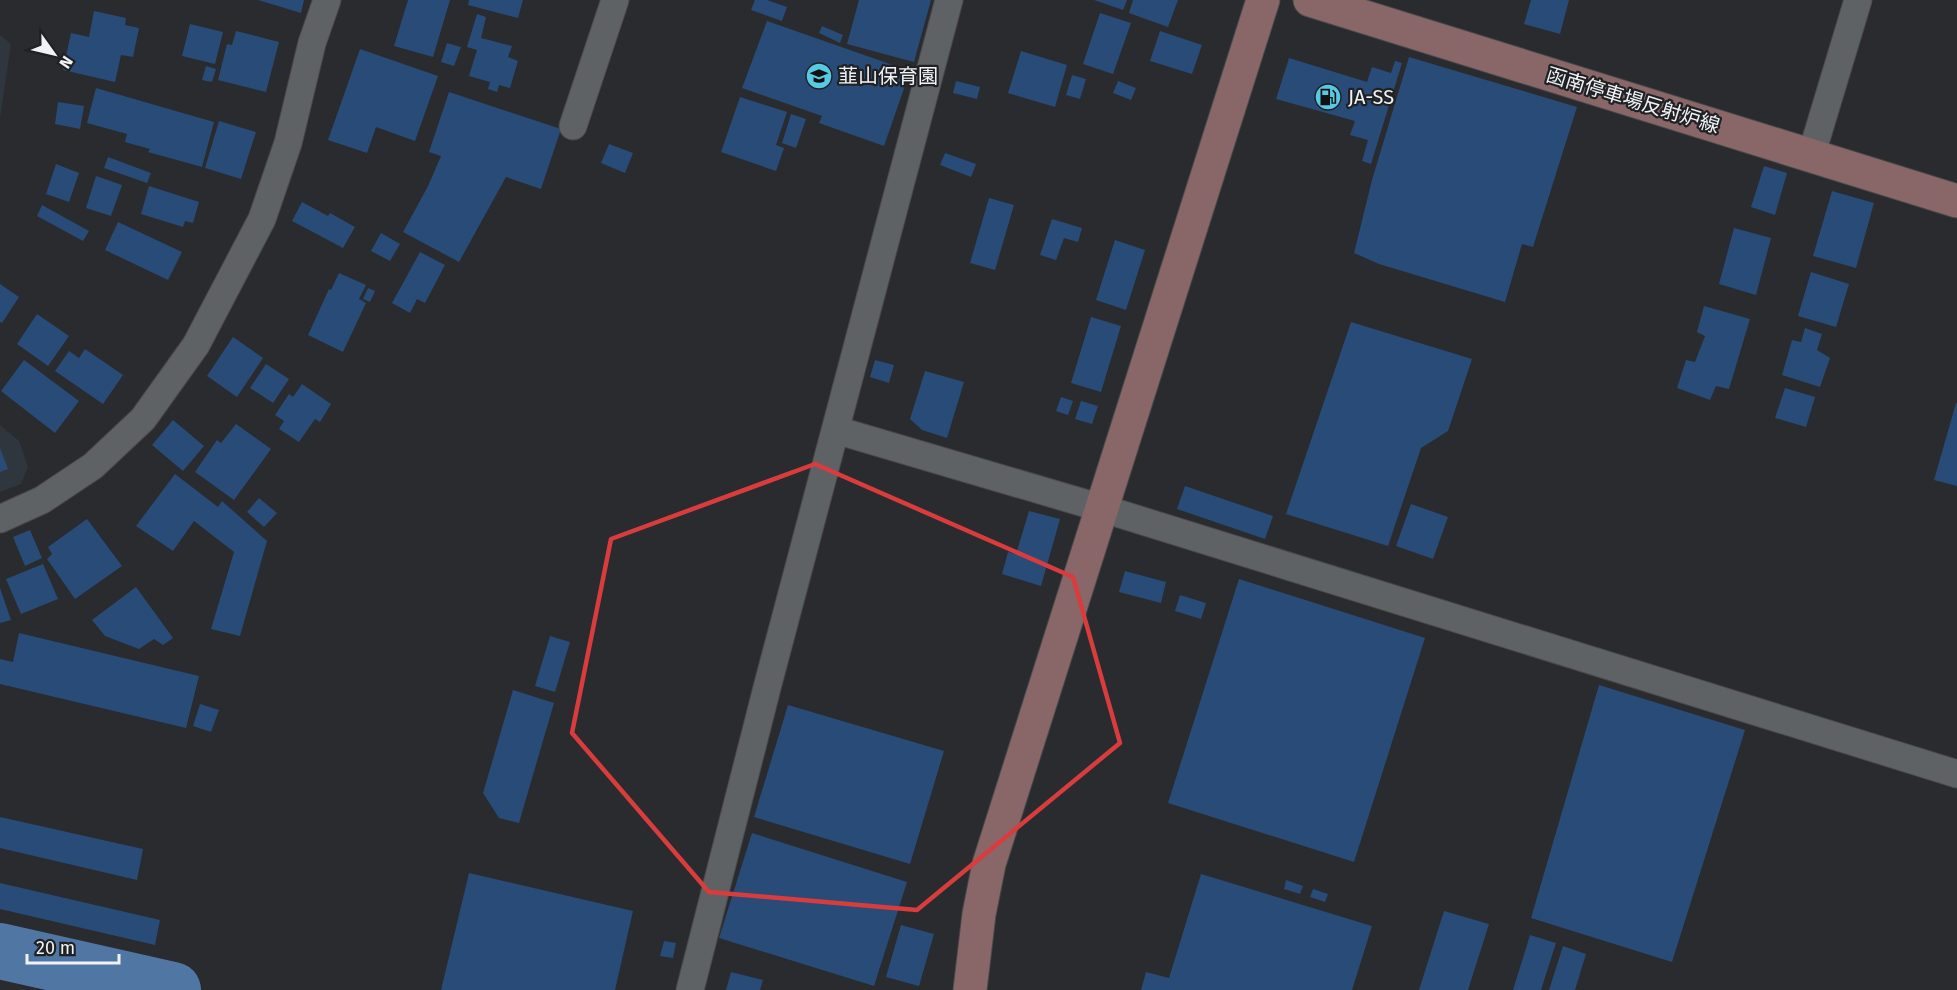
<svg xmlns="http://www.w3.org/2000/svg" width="1957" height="990" viewBox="0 0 1957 990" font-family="'Fira Sans','Noto Sans JP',sans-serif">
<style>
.built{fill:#30363d}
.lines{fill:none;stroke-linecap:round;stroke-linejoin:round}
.river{stroke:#5076a4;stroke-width:56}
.building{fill:#294b77}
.street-casing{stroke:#48494b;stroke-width:29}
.secondary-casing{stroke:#48494b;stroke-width:35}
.street{stroke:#5f6265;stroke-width:27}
.secondary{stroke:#896667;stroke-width:33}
.marked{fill:none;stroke:#d93c3c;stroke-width:4.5;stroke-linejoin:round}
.labels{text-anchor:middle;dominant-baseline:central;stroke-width:4.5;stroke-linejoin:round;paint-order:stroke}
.poi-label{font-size:20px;fill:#f1f2f4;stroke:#1f2124;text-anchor:start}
.street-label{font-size:20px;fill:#f1f2f4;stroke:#1f2124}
</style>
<rect width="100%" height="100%" fill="#292b2e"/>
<path class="built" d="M0,35L11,44L0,118Z
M0,425L19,441L28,467L21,484L0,492Z"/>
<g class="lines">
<path class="river" d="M0,951L173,990"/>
</g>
<path class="building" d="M258,0H304L301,13Z
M408,0H450L433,57L394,46Z
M469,0H523L518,18L468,5Z
M755,0H767L787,7L782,21L751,10Z
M859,0H931L914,62L847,44Z
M1094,0H1127L1123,10Z
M1133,0H1178L1168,27L1129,13Z
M1531,0H1569L1560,34L1524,24Z
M94,11L126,18L125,25L139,28L133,57L121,55L115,82L63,70L71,33L89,37Z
M1100,13L1131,23L1113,74L1083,64Z
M477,14L486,17L481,38L512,46L508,57L518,61L510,88L499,85L497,92L488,89L490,82L469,76L477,50L467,47Z
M767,21L910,71L884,146L819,123L822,116L742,88Z
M190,24L223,32L215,64L182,56Z
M822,26L843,35L840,43L819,33Z
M236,31L279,42L266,92L218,80L227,44L232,45Z
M1160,31L1202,45L1192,74L1150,61Z
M447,43L461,47L454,66L441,62Z
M360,49L438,76L415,141L376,127L367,153L328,140Z
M1021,51L1067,65L1055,107L1008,93Z
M1409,57L1577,107L1533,247L1522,244L1505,302L1379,264L1354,253L1372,180Z
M1289,58L1367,82L1372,67L1391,73L1395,61L1402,63L1371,164L1362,161L1368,140L1350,135L1355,121L1276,99Z
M206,66L216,69L212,82L202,80Z
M1072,75L1086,79L1080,99L1066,95Z
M956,81L980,87L977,99L953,93Z
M1118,81L1136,88L1131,100L1113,93Z
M96,88L214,122L202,167L148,152L150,149L125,142L127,134L87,123Z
M449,92L561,129L541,189L506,177L459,262L403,232L428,186L441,156L429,152Z
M740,97L787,112L776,145L784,148L776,171L721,152Z
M58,102L84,106L80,129L55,124Z
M791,114L806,119L796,148L782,143Z
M219,121L256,132L241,179L205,168Z
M609,144L633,153L625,173L601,163Z
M945,153L976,164L971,177L940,165Z
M108,157L151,173L147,183L104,168Z
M56,164L79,173L69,202L46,194Z
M1764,166L1787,173L1775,215L1751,207Z
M96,176L122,185L111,216L86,208Z
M149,186L199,202L193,223L185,221L183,227L141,214Z
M1832,191L1874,203L1856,268L1813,256Z
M989,198L1014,205L995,270L970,263Z
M302,202L328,216L330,213L355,227L343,248L292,221Z
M42,205L89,231L83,241L37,216Z
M1052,219L1082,228L1078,242L1064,238L1056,260L1040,255Z
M118,222L182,252L168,280L105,250Z
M1734,228L1771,238L1756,295L1719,284Z
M381,233L400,244L390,261L371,251Z
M1115,240L1145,250L1126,310L1096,300Z
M420,252L445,265L425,303L417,299L410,313L392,303Z
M1811,272L1849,284L1836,327L1798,316Z
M339,273L366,285L359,299L366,303L343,352L308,335L329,289L331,290Z
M0,284L19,297L2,323L0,322Z
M368,288L375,291L370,302L363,299Z
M1704,306L1750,319L1729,389L1716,386L1710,400L1677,388L1686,360L1695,362L1705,336L1697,332Z
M37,314L69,336L48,366L17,344Z
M1091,317L1121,326L1101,392L1071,383Z
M1351,322L1472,359L1448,431L1421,448L1388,546L1286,514Z
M1805,328L1822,334L1817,350L1830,358L1820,387L1782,375L1792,340L1801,342Z
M233,337L263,358L237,397L207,376Z
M85,349L123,375L103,404L55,371L69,351L79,358Z
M24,360L79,401L55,433L1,391Z
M875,360L894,365L889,383L870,377Z
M266,364L289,379L273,403L250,388Z
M925,371L964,382L947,438L922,430L910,419Z
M302,384L331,404L320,422L315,419L299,442L279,429L284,421L275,415L289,394L293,397Z
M1785,388L1815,397L1806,427L1775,418Z
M1061,397L1073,401L1068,415L1056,411Z
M1081,401L1098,406L1092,424L1075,419Z
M1956,403H1957V486L1934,480Z
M173,420L204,446L183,471L152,445Z
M236,424L271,449L234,500L195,472L217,440L221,443Z
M0,448L8,469L0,472Z
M175,474L218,507L222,501L267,541L240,636L211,629L234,552L194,521L173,551L136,526Z
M1185,486L1273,516L1265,539L1177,509Z
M259,498L277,513L264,527L247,512Z
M1411,504L1448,517L1433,559L1396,546Z
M1029,511L1060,519L1041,586L1002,574L1008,552L1016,554Z
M87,519L122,566L75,599L47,559L52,554L48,547Z
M30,530L42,558L25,566L13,537Z
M43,564L58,599L21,614L6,579Z
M1125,571L1166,582L1161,603L1119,592Z
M1239,579L1425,638L1354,862L1168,803Z
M136,587L173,638L163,645L154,639L139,649L105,636L92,620Z
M0,588L11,620L0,623Z
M1180,595L1206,603L1201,619L1175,611Z
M19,633L199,676L186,728L0,684V659L13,662Z
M550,636L570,642L555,692L535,686Z
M1599,685L1745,730L1672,962L1531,918Z
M513,690L554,703L519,823L499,818L483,793Z
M200,704L219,710L211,732L193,726Z
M788,705L944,751L910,864L754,817Z
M0,817L143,849L137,880L0,848Z
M752,833L907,882L874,986L719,938Z
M469,873L633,911L615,990H441Z
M1201,874L1372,926L1352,990H1141L1146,972L1169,978Z
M1286,880L1303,886L1300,894L1284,889Z
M0,883L160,920L155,945L0,909Z
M1313,889L1328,894L1325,902L1310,897Z
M1444,911L1489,924L1468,990H1419Z
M901,925L934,934L919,986L886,977Z
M1530,935L1556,943L1541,990H1513Z
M664,941L676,943L673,958L660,956Z
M1563,946L1586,954L1575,990H1549Z
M731,972L763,980L760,990H726Z"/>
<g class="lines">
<defs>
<path id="street" d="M573,126L615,0
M1811,156L1858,0
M836,430L1101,508L1957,774
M0,519L42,500L93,466L143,419L196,345L262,219L288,143L312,43L327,0
M690,990L768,684L949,0"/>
<path id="secondary" d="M1310,0L1957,201
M970,990L979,914L989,864L1263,0"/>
</defs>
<use href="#street" class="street-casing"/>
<use href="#secondary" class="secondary-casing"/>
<use href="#street" class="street"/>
<use href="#secondary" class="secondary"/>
</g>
<path class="marked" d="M815,464L1073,577L1120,743L917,910L709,892L572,733L611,539Z"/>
<defs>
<symbol id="school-disc" viewBox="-11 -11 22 22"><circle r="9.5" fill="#58c9e4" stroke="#1f2124"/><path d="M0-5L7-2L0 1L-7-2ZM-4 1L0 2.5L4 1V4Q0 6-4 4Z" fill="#111"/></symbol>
<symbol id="fuel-disc" viewBox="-11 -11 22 22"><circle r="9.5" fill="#58c9e4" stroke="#1f2124"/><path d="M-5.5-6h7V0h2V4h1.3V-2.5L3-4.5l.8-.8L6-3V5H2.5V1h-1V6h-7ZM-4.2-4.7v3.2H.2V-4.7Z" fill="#111"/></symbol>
</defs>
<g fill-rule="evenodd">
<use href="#school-disc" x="804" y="61" width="30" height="30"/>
<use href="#fuel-disc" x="1313" y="82" width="30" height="30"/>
</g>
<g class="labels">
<g class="poi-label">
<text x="838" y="76">韮山保育園</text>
<text x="1348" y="97">JA-SS</text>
</g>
<g class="street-label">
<text transform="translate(1633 100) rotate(17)">函南停車場反射炉線</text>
</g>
</g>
<g transform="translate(54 54) rotate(124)" stroke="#1f2124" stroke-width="4.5" paint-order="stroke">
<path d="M0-4.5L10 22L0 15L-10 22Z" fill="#f1f2f4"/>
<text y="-9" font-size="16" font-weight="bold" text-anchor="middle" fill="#f1f2f4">N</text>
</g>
<path d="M27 954v9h92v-9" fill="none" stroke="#f1f2f4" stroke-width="3"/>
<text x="36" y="954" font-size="18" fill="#f1f2f4" stroke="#1f2124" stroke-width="4.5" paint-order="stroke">20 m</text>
</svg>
